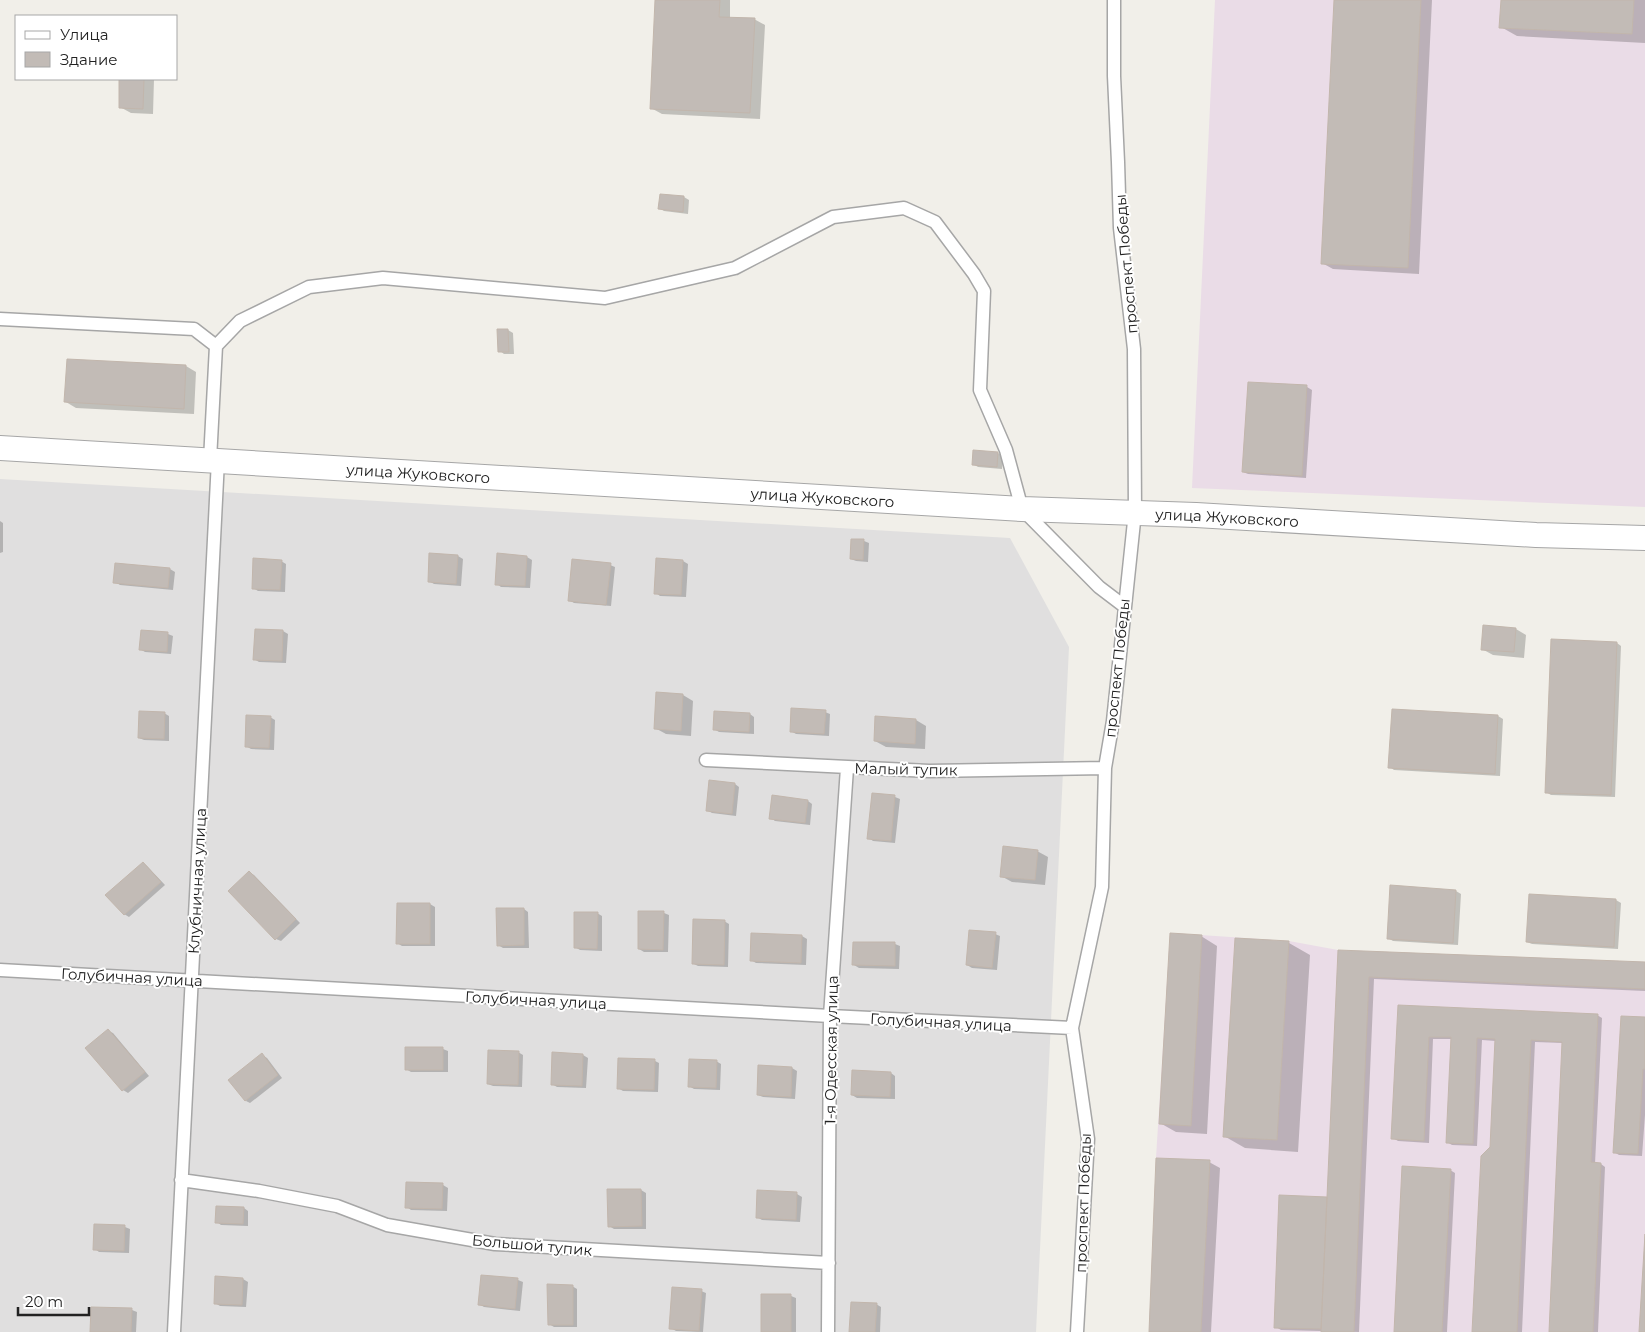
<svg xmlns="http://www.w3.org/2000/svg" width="1645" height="1332" viewBox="0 0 1645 1332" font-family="Montserrat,sans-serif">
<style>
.residential{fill:#e0dfdf}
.industrial{fill:#eadce7}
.shadow{fill:#0003}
.building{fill:#c2bbb6;stroke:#c2b6ac}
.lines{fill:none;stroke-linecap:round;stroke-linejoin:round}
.service-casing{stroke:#a6a6a6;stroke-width:15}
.minor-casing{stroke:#a6a6a6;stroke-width:26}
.service{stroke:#fff;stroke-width:12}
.minor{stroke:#fff;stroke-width:24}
.labels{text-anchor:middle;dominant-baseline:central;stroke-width:4;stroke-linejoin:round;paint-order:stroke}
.street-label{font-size:15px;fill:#222;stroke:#fff}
</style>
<rect width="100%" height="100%" fill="#f1efe9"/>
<path class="residential" d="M0,479L1010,538L1069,647L1036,1332H0Z"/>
<path class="industrial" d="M1215,0H1645V507L1192,488Z
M1170,933L1289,941L1338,950L1645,962V1332H1149L1156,1158Z"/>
<path class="shadow" d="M656,0H730V18L754,19L765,25L760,119L662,114L651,108Z
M1335,0H1432L1419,274L1333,269L1322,263Z
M1502,0H1645V43L1517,36L1501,27Z
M121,79H154L153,114L131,113L120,107Z
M661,195L684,197L689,200L688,214L664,211L659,208Z
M499,330H508L513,333L514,354H504L500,351Z
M186,366L196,372L194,414L76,408L66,402Z
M1307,387L1312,390L1306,478L1248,474L1243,472Z
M975,451L998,453L1003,456L1002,469L978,467L973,464Z
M0,521L3,523V552L0,553Z
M864,541L869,543L868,562L856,561L851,559Z
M431,554L458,556L463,559L461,586L434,584L429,581Z
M527,557L532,560L530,588L501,587L497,584Z
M281,561L286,564L285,592L258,591L253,588Z
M683,561L688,564L686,597L660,596L656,593Z
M610,565L615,567L611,606L574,603L569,600Z
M170,569L175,572L173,590L120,585L115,582Z
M1516,629L1526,635L1524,658L1493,655L1482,649Z
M142,631L168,634L173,636L171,654L145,652L140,649Z
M283,631L288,634L286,663L259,662L254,659Z
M1617,643L1621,646L1615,797L1551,795L1546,792Z
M683,695L693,701L691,736L666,734L655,728Z
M1393,710L1498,716L1503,719L1500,776L1394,770L1390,767Z
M825,712L830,714L829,736L796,734L791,731Z
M164,713L169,716V741L144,740L139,738Z
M750,714L754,717V734L719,732L714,729Z
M270,717L275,720L274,750L251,749L246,746Z
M916,720L926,726L925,749L886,747L875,741Z
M735,784L739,787L736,816L712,813L707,810Z
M873,794L895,797L900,799L895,843L873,841L869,838Z
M808,801L812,804L810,825L775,821L771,818Z
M1037,851L1048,857L1045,885L1012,882L1001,876Z
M143,863L147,866L165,885L129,917L124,914Z
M249,872L254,875L300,923L281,941L276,939Z
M1392,887L1456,891L1461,894L1458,945L1393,941L1388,938Z
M1530,895L1616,900L1621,903L1618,949L1532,944L1527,942Z
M398,904H430L435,907V946H402L397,943Z
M524,909L528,912L529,948H503L498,945Z
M597,913L602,916V951L580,950L575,947Z
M664,913L669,915L668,952H644L639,949Z
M724,921L729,924L728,967L698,966L694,964Z
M752,934L802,936L807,939L806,965L756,963L751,960Z
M995,934L1000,936L997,970L972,968L967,965Z
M1201,936L1217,946L1207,1134L1176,1132L1160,1123Z
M1236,939L1289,943L1310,955L1298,1152L1245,1148L1224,1136Z
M895,944L900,946L899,969L859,968L854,965Z
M1339,951L1645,964V991L1374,979L1359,1332L1281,1330L1276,1327L1280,1196L1328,1198Z
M1399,1006L1597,1015L1602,1018L1595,1164H1601L1605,1167L1598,1332H1550L1563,1043L1535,1042L1522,1332H1473L1491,1148L1496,1041L1482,1040L1477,1146L1452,1145L1447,1142L1452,1039H1433L1429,1143L1398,1141L1393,1138Z
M1645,1018V1115L1642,1156L1619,1155L1614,1152Z
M108,1031L113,1033L149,1076L128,1093L123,1090L87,1048Z
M406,1048L443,1049L448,1051V1072H411L406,1069Z
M518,1052L523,1055L522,1087L493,1086L488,1084Z
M262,1055L267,1058L282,1078L250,1103L246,1101Z
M583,1055L588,1058L586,1088L557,1087L552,1084Z
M655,1061L659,1063L658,1092L623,1091L618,1088Z
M716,1061L721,1064L720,1090L694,1089L689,1086Z
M792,1068L797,1071L795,1099L763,1097L758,1095Z
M891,1073L895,1076V1099L857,1098L852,1095Z
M1209,1162L1220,1168L1211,1332H1150Z
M1450,1170L1455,1173L1447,1332H1395Z
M443,1185L448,1188L447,1211L411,1210L407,1207Z
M641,1190L646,1193V1229H614L609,1226Z
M797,1194L802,1197L800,1222L762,1220L757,1217Z
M244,1208L248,1211V1226L221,1225L217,1222Z
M125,1227L130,1229L129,1253L99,1252L95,1249Z
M243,1279L248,1282L246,1307L220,1306L215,1303Z
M518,1280L523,1282L520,1311L484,1307L479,1304Z
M572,1286L577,1289V1327H554L549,1324Z
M701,1291L706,1293L703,1332L676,1331L671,1328Z
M762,1296H791L796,1298V1332H762Z
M876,1304L881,1307L880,1332H850Z
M132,1310L137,1312L136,1332H91Z"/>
<path class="building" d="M655,0H720L719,17L755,18L750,113L650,109Z
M1334,0H1421L1408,268L1321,264Z
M1501,0H1634L1632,34L1499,28Z
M119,79H144L143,109L119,108Z
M660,194L684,196L683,212L658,209Z
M497,329H508L509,352H498Z
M67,359L186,365L184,409L64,402Z
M1248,382L1307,385L1302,476L1242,472Z
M973,450L998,452L997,467L972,465Z
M851,539H864L863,560L850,559Z
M429,553L458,555L456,584L428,582Z
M497,553L527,556L525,586L495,585Z
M253,558L282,560L280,590L252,589Z
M656,558L683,560L681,595L654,594Z
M572,559L611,563L606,605L568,601Z
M115,563L170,568L168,588L113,583Z
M1483,625L1516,628L1514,652L1481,650Z
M255,629L283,630L282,661L253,660Z
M141,630L168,632L167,652L139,650Z
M1551,639L1617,642L1611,795L1545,793Z
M656,692L683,694L681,731L654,729Z
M791,708L826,710L824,734L790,732Z
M1392,709L1498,715L1495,774L1388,768Z
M139,711L165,712L164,739L138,738Z
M714,711L750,713L749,732L713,730Z
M246,715L271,716L269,748L245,747Z
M875,716L916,719L915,744L874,741Z
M709,780L735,783L732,814L706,811Z
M872,793L895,795L891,841L867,839Z
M772,795L808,800L805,823L769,819Z
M1003,846L1038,850L1035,880L1000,877Z
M143,862L161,882L124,915L105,895Z
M249,871L296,919L275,940L228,891Z
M1390,885L1456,890L1453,943L1387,939Z
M1529,894L1616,899L1614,947L1526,942Z
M397,903H430V944H396Z
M496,908H524V945L497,946Z
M638,911H664L663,950L638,949Z
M574,912H598L597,949L574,948Z
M693,919L725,920L724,965L692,964Z
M969,930L996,932L992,968L966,965Z
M751,933L802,935L801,963L750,961Z
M1170,933L1202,935L1191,1126L1159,1124Z
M1235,938L1289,941L1277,1140L1223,1137Z
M853,942H895V966L852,965Z
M1338,950L1645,962V989L1369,977L1354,1332H1321Z
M1398,1005L1598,1014L1591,1162L1601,1163L1593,1332H1549L1562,1042L1531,1040L1517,1332H1472L1481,1156L1490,1147L1495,1039L1477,1038L1473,1144L1446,1143L1451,1037H1429L1424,1141L1391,1139Z
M1621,1016L1645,1017V1069H1643L1638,1154L1613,1153Z
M108,1029L145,1072L122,1091L85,1048Z
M405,1047H443V1070H405Z
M488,1050L519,1051L518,1085L487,1084Z
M552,1052L583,1054L582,1086L551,1085Z
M262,1053L278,1075L245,1101L228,1080Z
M618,1058L655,1059L654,1090L617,1089Z
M689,1059L717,1060L716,1088L688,1087Z
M758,1065L792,1067L791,1097L757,1095Z
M852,1070L891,1072L890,1097L851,1095Z
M1156,1158L1210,1160L1201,1332H1149Z
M1402,1166L1451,1169L1442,1332H1394Z
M406,1182L443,1183L442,1209L405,1208Z
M607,1189H641L642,1226L608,1227Z
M757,1190L797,1192L796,1220L756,1218Z
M1279,1195L1327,1197L1321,1329L1274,1328Z
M216,1206L244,1207L243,1224L215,1223Z
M94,1224L125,1225L124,1251L93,1250Z
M1645,1234V1332H1639Z
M481,1275L518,1278L515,1309L478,1305Z
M215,1276L243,1278L242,1305L214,1304Z
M547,1284L573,1285V1325H548Z
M672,1287L702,1289L699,1331L669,1329Z
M761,1294H791V1332H761Z
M851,1302L877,1303L875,1332H849Z
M91,1307L132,1308L131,1332H90Z"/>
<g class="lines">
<defs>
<path id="service" d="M0,319L194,329L216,346L210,460
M216,346L240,321L309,287L383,278L605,298L735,268L833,217L904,208L935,222L974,274L984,291L980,390L1006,450L1022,509L1099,587L1124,606
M706,760L929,771L1105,768
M0,970L830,1016L1072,1028
M181,1180L259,1191L337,1206L387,1225L495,1244L829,1263
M174,1332L218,460
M828,1332L830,1016L847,768
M1077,1332L1088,1139L1072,1028L1102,887L1105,768L1113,721L1135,512L1134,349L1120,228L1118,162L1114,76V0"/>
<g id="minor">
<path id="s1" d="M0,448L1022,509L1196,515L1536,535L1645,538"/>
</g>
</defs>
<use href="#service" class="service-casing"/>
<use href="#minor" class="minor-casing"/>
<use href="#service" class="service"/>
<use href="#minor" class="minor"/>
</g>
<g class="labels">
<g class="street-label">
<text transform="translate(1126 264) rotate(-95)">проспект Победы</text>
<text stroke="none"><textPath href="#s1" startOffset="419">улица Жуковского</textPath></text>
<text stroke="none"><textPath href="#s1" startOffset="824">улица Жуковского</textPath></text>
<text stroke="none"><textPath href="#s1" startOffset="1229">улица Жуковского</textPath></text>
<text transform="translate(1117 668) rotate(-84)">проспект Победы</text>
<text transform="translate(906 769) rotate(1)">Малый тупик</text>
<text transform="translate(197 881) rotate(-87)">Клубничная улица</text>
<text transform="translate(132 977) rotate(3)">Голубичная улица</text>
<text transform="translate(536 1000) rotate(3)">Голубичная улица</text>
<text transform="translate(941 1022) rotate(3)">Голубичная улица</text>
<text transform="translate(831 1050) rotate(-89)">1-я Одесская улица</text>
<text transform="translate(1083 1203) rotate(-88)">проспект Победы</text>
<text transform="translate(532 1245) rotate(5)">Большой тупик</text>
</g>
</g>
<rect x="15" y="15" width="162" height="65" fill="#ffffff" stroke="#a7a7a7"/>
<rect x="25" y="31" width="25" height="8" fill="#ffffff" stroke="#a7a7a7"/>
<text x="60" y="40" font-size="15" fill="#222222">Улица</text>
<rect x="25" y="52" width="25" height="15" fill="#c2bbb6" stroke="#a7a7a7"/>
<text x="60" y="65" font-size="15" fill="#222222">Здание</text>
<path d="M18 1307v8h71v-8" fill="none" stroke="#222222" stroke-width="2.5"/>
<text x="25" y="1307" font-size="15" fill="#222222" stroke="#ffffff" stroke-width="4" paint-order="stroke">20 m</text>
</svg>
